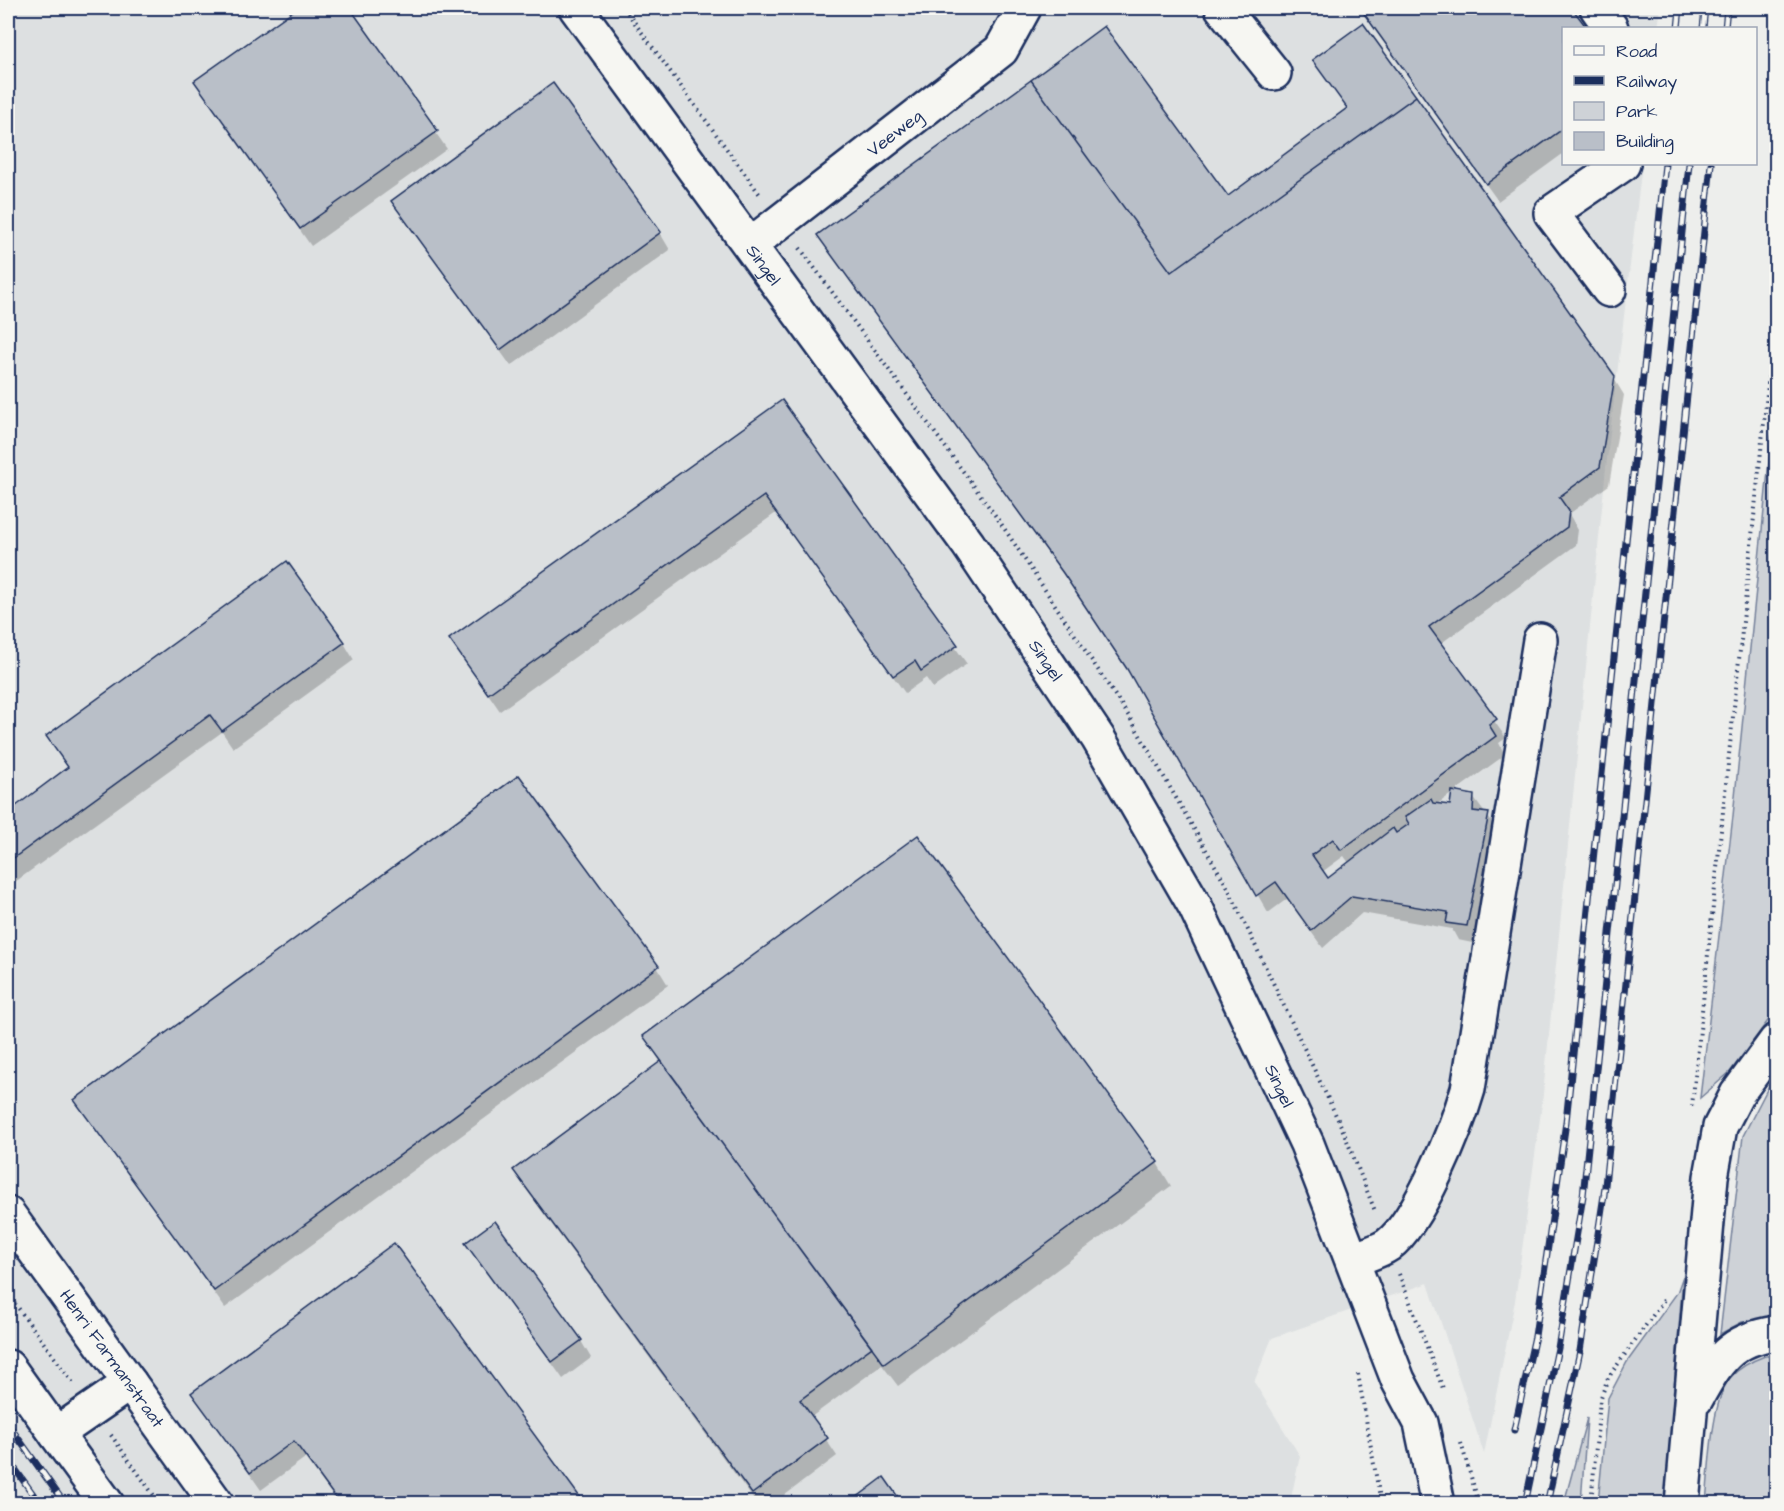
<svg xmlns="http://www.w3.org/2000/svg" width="1784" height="1511" viewBox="0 0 1784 1511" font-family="'Architects Daughter',sans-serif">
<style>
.built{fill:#dde0e1}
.green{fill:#ced2d7;stroke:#74809a;stroke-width:1.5}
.shadow{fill:#0003;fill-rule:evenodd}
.building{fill:#b9bfc8;stroke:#1b2f5e;stroke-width:1.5}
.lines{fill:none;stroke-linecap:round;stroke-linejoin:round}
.minor-casing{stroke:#1b2f5e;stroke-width:38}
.highway-casing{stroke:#1b2f5e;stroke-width:38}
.path{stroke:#1b2f5e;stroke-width:4;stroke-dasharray:1.5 4.5;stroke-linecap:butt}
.minor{stroke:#f6f6f2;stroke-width:33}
.highway{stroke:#f6f6f2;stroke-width:33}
.rail-casing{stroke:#1b2f5e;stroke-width:7}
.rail{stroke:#f6f6f2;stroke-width:4.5;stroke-dasharray:14;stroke-linecap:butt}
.labels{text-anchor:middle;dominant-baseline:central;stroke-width:5;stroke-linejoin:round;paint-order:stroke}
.street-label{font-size:18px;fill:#1b2f5e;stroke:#f6f6f2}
</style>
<rect width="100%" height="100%" fill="#edeeec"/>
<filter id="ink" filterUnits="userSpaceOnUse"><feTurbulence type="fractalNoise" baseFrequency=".0167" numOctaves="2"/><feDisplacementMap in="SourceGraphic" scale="12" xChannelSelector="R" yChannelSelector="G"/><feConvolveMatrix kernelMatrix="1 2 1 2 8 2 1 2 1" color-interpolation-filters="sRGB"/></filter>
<g filter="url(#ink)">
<path class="built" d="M8,8H1661L1658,28H1564V164H1642L1606,468L1542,1104L1515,1301L1484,1454L1428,1283L1272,1338L1254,1382L1300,1456L1290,1503H8Z"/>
<path class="green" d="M1776,392V1010L1730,1072L1700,1098L1733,816Z
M1776,1072V1319L1742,1322L1720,1334L1743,1136Z
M1683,1276L1665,1503H1598L1608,1398L1627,1362L1677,1293Z
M1765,1356H1776V1503H1706C1709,1473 1711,1400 1730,1378C1739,1367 1751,1361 1765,1356Z
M1587,1418L1581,1503H1564Z"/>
<path class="shadow" d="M300,8H349L447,149L311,246L196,81Z
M1359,8H1570L1585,28H1564V153L1498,201Z
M1227,198L1613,377L1624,395L1609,485L1569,514L1578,530L1576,545L1440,644L1506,738L1499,743L1505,755L1436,805L1451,807L1473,797L1499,832L1477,944L1458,940L1452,929L1362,913L1323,948L1287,899L1268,913L1138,685L1075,591L819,236ZM1344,856L1349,863L1328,880L1322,872Z
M393,202L660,233L670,250L511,366Z
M781,402L967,664L933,688L926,678L905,693L776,513L500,711L451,640Z
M344,643L354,660L233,748L222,732L8,887V813L69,769L48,736Z
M917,837L1157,1163L1171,1186L898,1386L882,1365L811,1417L837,1456L773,1504H757L525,1188L515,1170L661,1063L645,1037Z
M657,967L668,985L225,1308L76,1100Z
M467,1243L581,1341L591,1358L563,1379Z
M193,1393L583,1504H339L305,1458L261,1490Z"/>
<path class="building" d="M297,8H350L438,131L300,229L194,81Z
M1360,8H1572L1587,28H1564V128L1486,184Z
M1363,23L1416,96L1171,272L1031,80L1104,26L1228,196L1347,108L1312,60Z
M1031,80L1171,272L1416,96L1615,376L1600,467L1559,497L1569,511L1567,527L1429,627L1497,719L1489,725L1496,736L1341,850L1333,839L1312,855L1328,878L1393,828L1396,833L1409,824L1405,817L1431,799L1433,803L1450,805L1452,791L1474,795L1473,811L1489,813L1467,926L1446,923L1448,912L1352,896L1311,931L1276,882L1256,896L1127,669L1063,573L817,235Z
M553,83L661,232L500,350L391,201Z
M782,400L958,645L921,671L915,661L893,676L764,496L488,694L449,639Z
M287,561L345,642L222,731L210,715L8,862V812L68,767L46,736Z
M519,775L659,966L214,1291L74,1100Z
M918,835L1158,1162L884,1364L643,1036Z
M661,1061L872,1347L800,1400L828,1438L752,1494L513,1170Z
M495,1221L582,1340L552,1362L465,1243Z
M394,1243L585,1504H340L294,1441L250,1473L191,1393Z
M884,1477L903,1504H848Z"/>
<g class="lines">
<defs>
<g id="minor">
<path id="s1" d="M576,8L968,544L1098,738L1195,906L1307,1144L1398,1380L1421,1423L1438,1504"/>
<path d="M1222,8L1274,73"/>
<path d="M1597,8L1611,28"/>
<path id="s2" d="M750,245L1001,50L1024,8"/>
<path d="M1609,290L1551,213L1623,164"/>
<path id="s3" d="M8,1214L217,1504"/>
<path d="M1353,1260C1364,1255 1378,1252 1388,1245C1419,1222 1457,1127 1468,1089L1540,640"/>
<path d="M8,1367L56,1434L130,1383"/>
<path d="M56,1434L107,1504"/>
</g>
<path id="highway" d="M1696,1399C1717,1361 1730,1339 1776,1333
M1682,1504L1711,1177L1720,1127L1737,1094L1776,1041"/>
</defs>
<use href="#minor" class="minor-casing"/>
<use href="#highway" class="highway-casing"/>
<path class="path" d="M624,8L761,196
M800,248L1000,522L1130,718L1228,888L1342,1128L1375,1211
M1692,1106L1776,308
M1399,1274L1444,1391
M8,1294L73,1383
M1358,1374L1381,1504
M111,1435L160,1504
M1461,1443L1479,1504
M1591,1504L1600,1400L1608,1378L1666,1297"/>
<use href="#minor" class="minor"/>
<use href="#highway" class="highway"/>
<defs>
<path id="rail" d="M1678,28L1680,8
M1703,28L1705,8
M1725,28L1727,8
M8,1424L65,1504
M1514,1430L1535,1336L1566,1122L1665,164
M8,1459L40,1504
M8,1497L12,1504
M1525,1504L1558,1348L1583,1196L1689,164
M1547,1504L1580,1351L1604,1195L1711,164"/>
</defs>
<use href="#rail" class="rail-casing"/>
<use href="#rail" class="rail"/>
</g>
</g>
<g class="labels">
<g class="street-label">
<text stroke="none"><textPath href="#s2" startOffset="183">Veeweg</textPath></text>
<text stroke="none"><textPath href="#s1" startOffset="318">Singel</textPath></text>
<text stroke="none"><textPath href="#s1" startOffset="804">Singel</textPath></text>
<text stroke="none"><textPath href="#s1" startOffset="1290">Singel</textPath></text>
<text stroke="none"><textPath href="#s3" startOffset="178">Henri Farmanstraat</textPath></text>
</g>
</g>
<rect width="1784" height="1511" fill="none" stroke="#f6f6f2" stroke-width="30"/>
<rect x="15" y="15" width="1754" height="1481" fill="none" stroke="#1b2f5e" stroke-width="2" filter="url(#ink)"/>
<rect x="1562" y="27" width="195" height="138" fill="#f6f6f2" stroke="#9ea6b7" stroke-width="1.5"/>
<rect x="1574" y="46" width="30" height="9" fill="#f6f6f2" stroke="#9ea6b7" stroke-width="1.5"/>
<text x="1616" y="57" font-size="18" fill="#1b2f5e">Road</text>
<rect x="1574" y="76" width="30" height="9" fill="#1b2f5e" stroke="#9ea6b7" stroke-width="1.5"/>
<text x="1616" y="87" font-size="18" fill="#1b2f5e">Railway</text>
<rect x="1574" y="102" width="30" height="18" fill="#ced2d7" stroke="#9ea6b7" stroke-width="1.5"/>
<text x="1616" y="117" font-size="18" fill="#1b2f5e">Park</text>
<rect x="1574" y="132" width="30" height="18" fill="#b9bfc8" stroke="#9ea6b7" stroke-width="1.5"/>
<text x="1616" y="147" font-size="18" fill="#1b2f5e">Building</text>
</svg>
